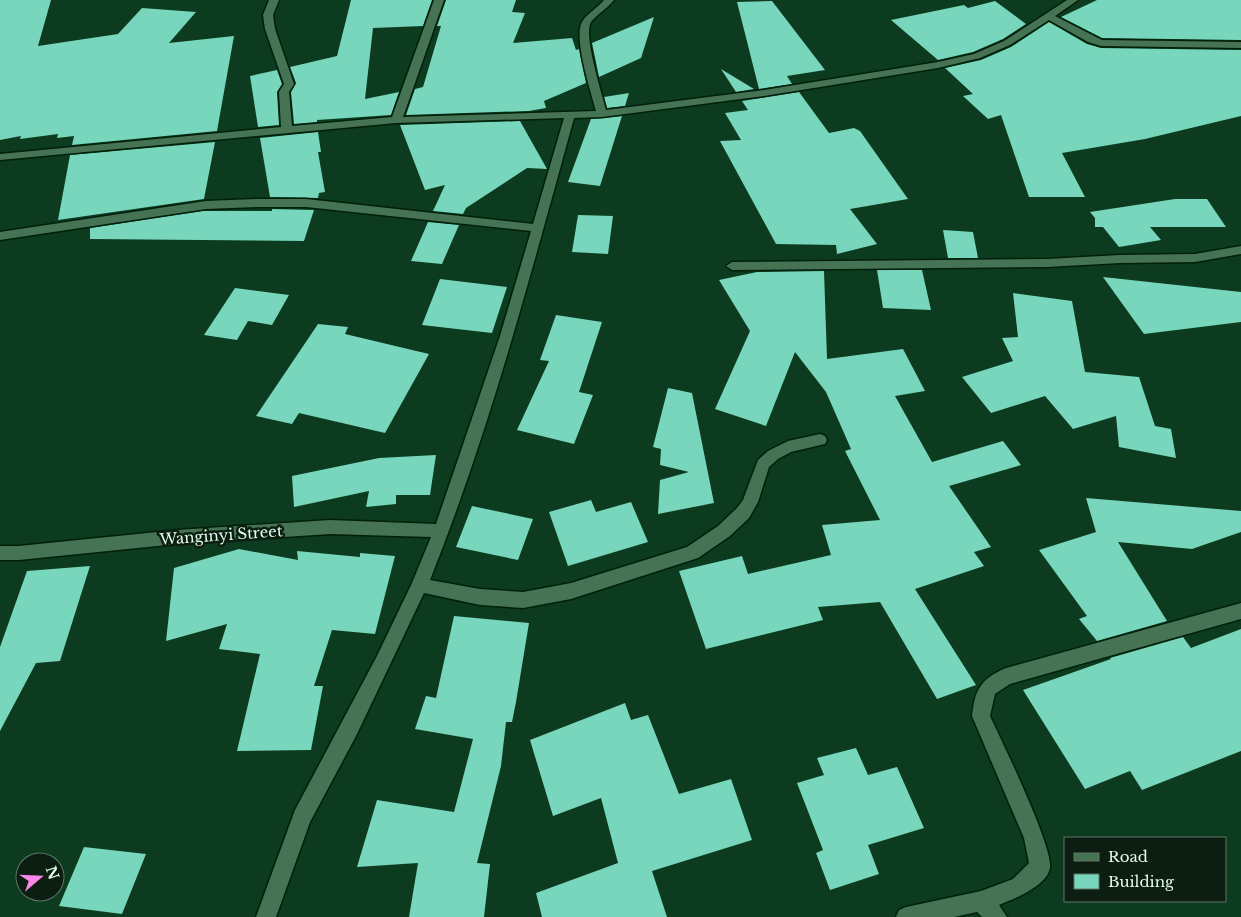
<svg xmlns="http://www.w3.org/2000/svg" width="1241" height="917" viewBox="0 0 1241 917" font-family="'Libre Baskerville',serif">
<style>
.building{fill:#77d6bb}
.lines{fill:none;stroke-linecap:round;stroke-linejoin:round}
.minor-casing{stroke:#00200c;stroke-width:3}
.minor{fill:#467354;fill-rule:evenodd}
.labels{text-anchor:middle;dominant-baseline:central;stroke-width:5;stroke-linejoin:round;paint-order:stroke}
.street-label{font-size:15px;fill:#e3fbe9;stroke:#0b1e11}
</style>
<rect width="100%" height="100%" fill="#0c3b1f"/>
<path class="building" d="M0,0H51L38,46L118,34L142,8L196,12L169,43L234,36L217,131L72,145L74,136L57,138L58,134L20,139L21,136L0,140Z
M351,0H432L423,26L373,28L365,99L399,92L391,115L317,120V122L294,124L291,92L296,83L290,67L337,56Z
M446,0H516L512,12L525,13L513,43L572,38L576,50L579,49L586,83L544,101L546,108L529,111L406,115L415,89L423,87L441,26H437Z
M1097,0H1241V40L1102,38L1061,17Z
M772,1L825,70L787,76L792,84L759,89L737,2Z
M995,1L1026,24L1003,39L973,52L938,60L891,20L964,5L968,8Z
M654,17L641,58L599,77L592,43Z
M1049,22L1087,44L1101,48L1241,50V116L1145,139L1062,153L1085,197H1029L1001,115L988,119L963,96L973,94L945,68L981,60L1011,47Z
M721,69L754,89L736,92Z
M277,70L282,84L277,92L279,125L258,127L250,76Z
M799,92L829,133L854,128L860,131L908,199L850,209L877,244L837,254L836,245L776,244L720,141L741,140L725,113L748,110L742,101Z
M629,93L625,106L607,108L604,97Z
M622,116L600,186L568,182L591,119Z
M520,121L547,169L527,168L466,208L463,214L433,211L445,185L425,190L400,125Z
M318,132L321,152H318L325,192L319,193L318,198L270,197L260,138Z
M215,142L204,199L58,220L70,155Z
M1175,199H1207L1226,227H1150L1161,240L1119,247L1103,227H1095V218L1090,212Z
M272,209L314,210L304,241L90,239V228L202,211H272Z
M578,215L613,216L608,254L572,252Z
M428,222L459,225L442,264L411,261Z
M943,230L973,232L978,258H948Z
M877,270H922L931,310L883,308Z
M824,271L827,359L903,349L925,391L895,396L932,462L1003,441L1021,465L949,486L991,547L974,552L984,566L915,589L976,685L937,699L880,602L818,607L823,620L706,649L679,571L742,556L748,574L831,555L822,525L880,520L845,451L851,449L826,392L795,352L766,426L715,409L750,331L719,280L757,272Z
M1103,277L1241,292V322L1144,334Z
M440,279L507,287L492,333L422,325Z
M235,288L289,295L272,325L248,321L237,340L204,335Z
M1013,293L1072,301L1085,372L1139,377L1155,426L1171,429L1176,458L1119,447L1116,416L1073,429L1045,396L991,413L962,377L1013,361L1002,338L1018,337Z
M556,315L602,322L579,392L593,395L574,444L517,430L549,361L540,360Z
M318,324L348,327L345,334L429,354L385,433L299,413L292,424L256,416Z
M668,388L692,393L714,503L658,514L660,480L689,472L660,465L661,449L653,447Z
M436,455L430,495H396V504L366,507L369,491L294,507L292,476L379,458Z
M1086,498L1241,511V532L1192,549L1118,542L1167,621L1097,641L1079,619L1087,616L1039,550L1096,532Z
M591,500L596,512L631,502L648,542L568,566L549,512Z
M472,506L533,519L518,560L456,547Z
M239,549L298,560L297,551L360,557V553L395,556L375,634L332,630L314,686H323L311,750L237,751L260,654L219,649L227,624L166,641L174,568Z
M90,566L60,661L36,663L0,731V647L27,571Z
M454,616L529,623L516,702L512,722H506L501,766L477,863L490,864L484,917H409L418,863L357,867L377,800L454,812L473,739L415,729L426,696L436,698Z
M1241,629V751L1142,790L1130,771L1085,789L1023,690L1111,659L1110,658L1183,637L1191,648Z
M625,703L631,720L648,715L679,794L731,779L752,840L652,871L667,917H542L536,893L618,863L601,798L553,816L530,740Z
M856,748L868,775L897,767L924,828L868,845L879,874L830,890L816,853L823,850L797,783L824,775L817,758Z
M84,847L146,854L122,914L59,906Z"/>
<g class="lines">
<defs>
<path id="minor" d="M269,0H279L273,15L275,29L294,84L289,92L292,126L392,117L434,0H444L403,117L596,111C591,93 573,37 582,22C587,13 598,8 604,0H614C607,9 597,14 591,22C583,35 602,94 606,110L764,90L938,62L974,54L1004,41L1067,0H1078L1055,16L1102,40L1241,42V48L1101,46L1088,42L1049,20L1010,45L980,58L938,68L764,96L602,117L574,118C531,273 490,430 430,580L480,589L523,592L571,583L687,547L718,526L737,508L743,500L758,460L768,451L788,441L820,434L825,436L827,440L825,444L791,452L778,459L769,467L758,502L749,518L730,536L698,558L571,599L523,608L480,605L424,593L356,736L310,822L276,917H256L295,810L377,656L412,583L431,537L330,534L177,544L19,560H0V546H19L177,530L330,520L436,524L500,336L531,231L306,207H258L206,209L0,240V232L206,201L258,199H306L533,224L564,118L396,123L0,160V154L281,127L279,92L284,84L265,29L263,15Z
M1241,246V254L1195,262L1120,263L1047,267L732,270L726,266L732,262L1047,259L1120,255L1195,254Z
M1241,603V619L1010,684L995,694L990,716C1002,742 1053,846 1050,868C1047,886 1014,899 999,905L1007,917H982L977,912L954,917H896L899,910L906,907L981,891L1013,879L1029,863L1024,838L972,716C975,690 980,679 1006,668Z"/>
</defs>
<use href="#minor" class="minor-casing"/>
<use href="#minor" class="minor"/>
</g>
<g class="labels">
<g class="street-label">
<text transform="translate(221 535) rotate(-4)">Wanginyi Street</text>
</g>
</g>
<rect x="1064" y="837" width="162" height="65" fill="#0b1e11" stroke="#617667"/>
<rect x="1074" y="853" width="25" height="8" fill="#467354" stroke="#617667"/>
<text x="1108" y="862" font-size="15" fill="#e3fbe9">Road</text>
<rect x="1074" y="874" width="25" height="15" fill="#77d6bb" stroke="#617667"/>
<text x="1108" y="887" font-size="15" fill="#e3fbe9">Building</text>
<g transform="translate(40 877) rotate(71)"><circle r="24" fill="#0b1e11" stroke="#617667"/>
<path d="M0-4L9 19L0 12L-9 19Z" fill="#f987e8"/>
<text y="-8" font-size="14" font-weight="bold" text-anchor="middle" fill="#e3fbe9">N</text>
</g>
</svg>
